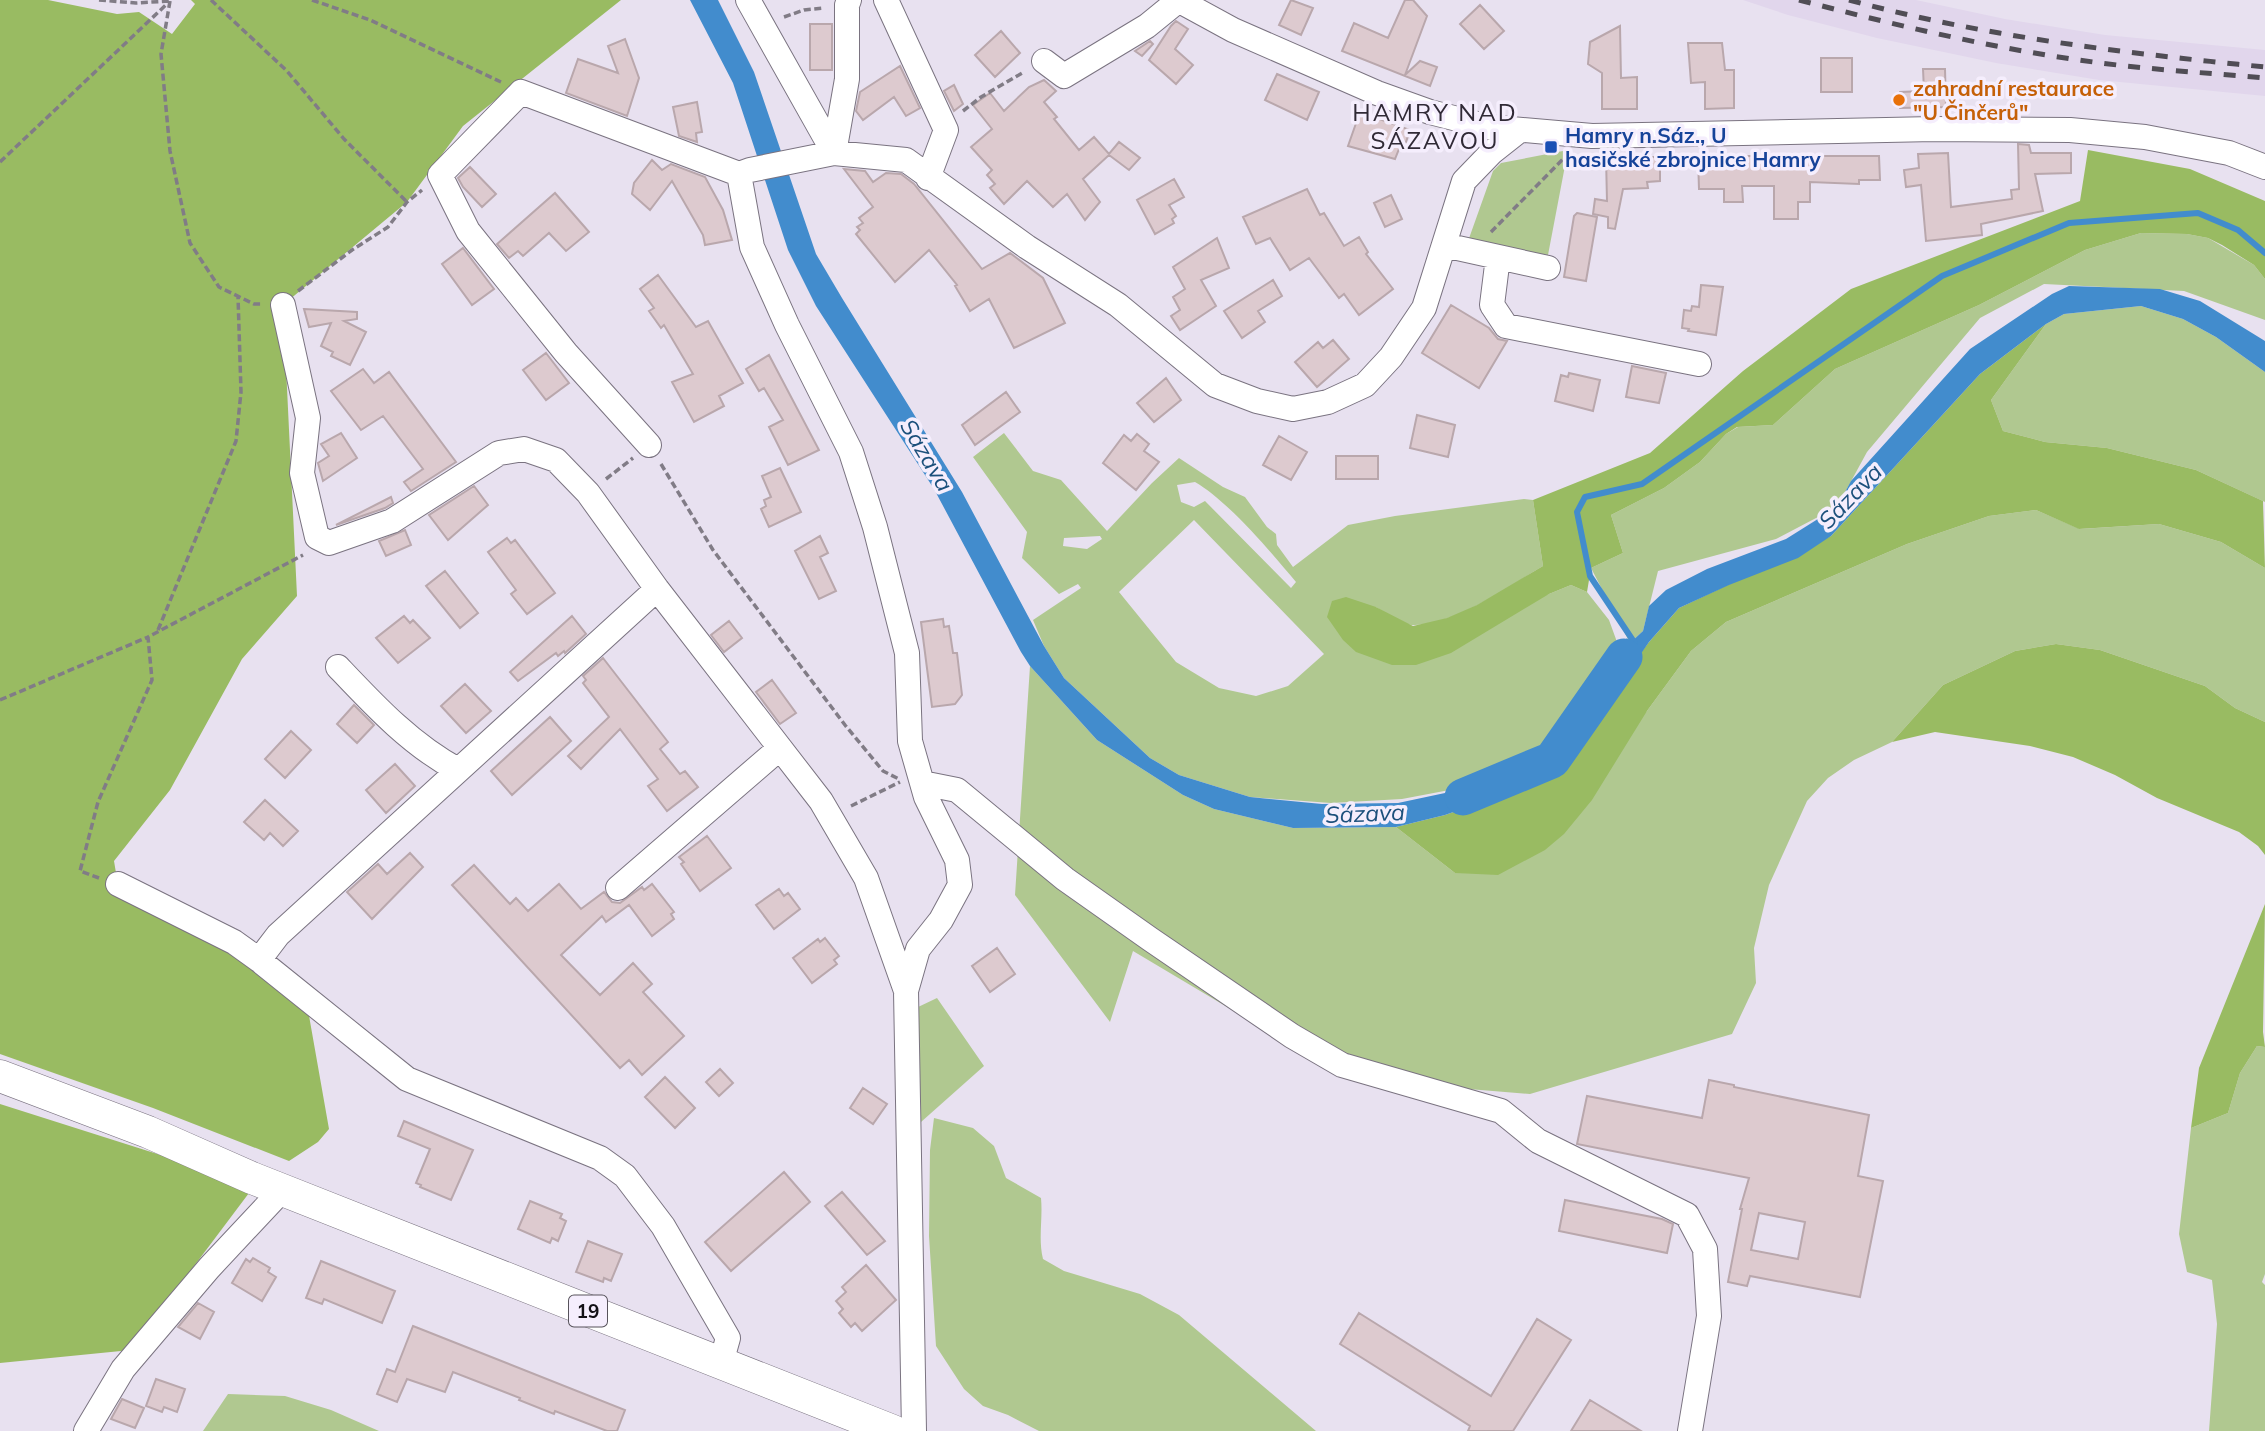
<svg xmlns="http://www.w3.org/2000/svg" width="2265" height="1431" viewBox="0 0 2265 1431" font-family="Mulish,sans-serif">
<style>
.built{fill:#e1d6ec}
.green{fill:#b0c890;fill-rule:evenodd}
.forest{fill:#99bb62}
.water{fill:#428ccd}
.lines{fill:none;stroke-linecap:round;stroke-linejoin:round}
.stream{stroke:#428ccd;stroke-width:6}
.river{stroke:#428ccd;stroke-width:37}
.building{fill:#ddcacf;stroke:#b9a7ac;stroke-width:2;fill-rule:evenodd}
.minor-casing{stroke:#7a7380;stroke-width:26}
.major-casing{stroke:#7a7380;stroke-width:33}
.path{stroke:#817c86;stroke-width:3.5;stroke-dasharray:7 3.5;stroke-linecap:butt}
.minor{stroke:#fff;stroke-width:24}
.major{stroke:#fff;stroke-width:32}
.rail{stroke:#504d55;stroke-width:5;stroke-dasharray:12 12;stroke-linecap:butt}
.food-dot{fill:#e8710a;stroke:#f5eefd;stroke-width:2.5}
.transit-dot{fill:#1a4fb4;stroke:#f5eefd;stroke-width:2.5}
.labels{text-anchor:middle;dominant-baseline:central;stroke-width:7;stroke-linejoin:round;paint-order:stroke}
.shield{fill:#f5eefd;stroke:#57535b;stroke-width:2}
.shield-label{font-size:19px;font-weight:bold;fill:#131116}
.food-label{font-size:21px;font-weight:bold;fill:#c56008;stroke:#f5eefd;text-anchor:start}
.transit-label{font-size:21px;font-weight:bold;fill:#164399;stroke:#f5eefd;text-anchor:start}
.water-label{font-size:23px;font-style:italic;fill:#1c507c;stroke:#f5eefd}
.quarter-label{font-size:24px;letter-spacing:2px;fill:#302a36;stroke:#f5eefd}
</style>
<rect width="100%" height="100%" fill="#e8e1f0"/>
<path class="built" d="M1743,0H1916L2005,19L2105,35L2265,50V96L2099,80L1996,63L1877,38L1788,15Z"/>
<path class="green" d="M1568,150L1548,255L1467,244L1493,171L1501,163Z
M2141,233L2187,234L2208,238L2254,265L2265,279V320L2184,291L2044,284L1980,318L1867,452L1837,507L1776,539L1658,571L1643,631L1630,643L1591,568L1623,553L1611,515L1664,488L1700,462L1726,434L1738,427L1773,425L1835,369L1979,305L2085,250Z
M2141,306L2183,319L2216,337L2265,372V502L2196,470L2107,448L2045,442L2003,431L1991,400L2046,324L2064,314Z
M1004,433L1033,471L1061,480L1107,531L1152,483L1179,458L1223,487L1245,497L1267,527L1276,534L1277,545L1293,567L1348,525L1395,516L1524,499L1533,500L1543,566C1508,587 1456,624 1415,625C1404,626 1386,613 1376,607L1356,652L1549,594L1571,585L1587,592L1609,620L1617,642L1609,667L1591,709L1558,754L1529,775L1402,799L1331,803L1250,797L1179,775L1150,758L1064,678L1044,646L1033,620L1081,588L1078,584L1059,594L1022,558L1027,532L973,457ZM1195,482C1228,501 1271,552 1296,582L1291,588L1205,501L1194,507L1181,502L1177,485ZM1194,520L1324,654L1288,686L1256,696L1219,688L1176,662L1119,592ZM1100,536L1102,539L1087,549L1063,546L1064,538Z
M2036,510L2080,529L2159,524L2221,542L2265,568V722L2235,708L2205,686L2100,650L2056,644L2015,651L1943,685L1892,742L1854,760L1828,778L1807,801L1769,885L1754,948L1756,983L1732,1034L1530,1094L1348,1079L1133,951L1110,1022L1015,895L1030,666L1097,740L1183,795L1214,809L1293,828L1396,827L1455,873L1647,711L1691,651L1726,622L1907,544L1989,516Z
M937,998L984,1066L921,1122L916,1008Z
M2257,1046L2265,1047V1274L2262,1282L2265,1285V1431H2209L2217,1324L2212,1280L2187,1272L2179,1234L2191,1128L2228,1113L2240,1073Z
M934,1118L973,1128L994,1146L1006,1178L1041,1198C1043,1219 1038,1239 1043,1259L1064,1271L1140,1294L1179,1315L1316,1431H1039L1008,1415L983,1406L964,1389L936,1346L929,1236L930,1150Z
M228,1394L285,1396L331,1410L379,1431H203Z"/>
<path class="forest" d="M0,0H48L117,14L139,12L172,34L195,4L191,0H621L463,126L407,202L283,305L297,596L242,659L170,790L114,861L119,891L214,934L308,1010L329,1129L318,1142L289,1161L153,1108L0,1054Z
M2088,150L2190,169L2265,201V279L2254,265L2222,245L2208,238L2187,234L2141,233L2085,250L1979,305L1835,369L1773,425L1737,427L1726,434L1700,462L1664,488L1611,515L1623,553L1591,568L1587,592L1571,585L1549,594L1451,653L1416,665H1392L1356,652L1343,640L1327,617L1332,601L1346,597L1376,607L1413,626L1447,618L1477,605L1543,566L1533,500L1650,453L1743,371L1851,289L2080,201Z
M2046,324L1991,400L2003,431L2045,442L2107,448L2196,470L2263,501L2265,568L2221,542L2159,524L2079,529L2036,510L1989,516L1907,544L1726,622L1691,651L1647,711L1592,800L1564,834L1545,850L1498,875L1455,873L1396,827L1445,815L1546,779L1649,642L1679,608L1831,536L1980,374Z
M2056,644L2100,650L2205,686L2235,708L2265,722V855L2258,846L2239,832L2157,798L2115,775L2073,757L2030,746L1935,732L1892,742L1943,685L2015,651Z
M2265,904L2263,1032L2265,1047L2257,1046L2240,1073L2228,1113L2191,1128L2199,1068Z
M0,1104L255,1185L131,1350L0,1363Z"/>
<path class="water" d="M690,0H718L754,72L816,254L842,298L962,492L1044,646L1064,678L1150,758L1179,775L1250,797L1322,804L1398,803L1529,775L1558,754L1591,709L1612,659L1627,638L1630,643L1643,631L1649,606L1666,590L1707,569L1786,539L1837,507L1851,481L1970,349L2052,294L2069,286L2160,289L2200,301L2265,341V372L2216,337L2183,319L2141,306L2064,314L2046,324L1980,374L1831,536L1798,558L1729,585L1679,608L1649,642L1564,766L1546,779L1445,815L1396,827L1293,828L1214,809L1183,795L1097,740L1030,666L1021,652L934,489L816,306L788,250L733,83Z"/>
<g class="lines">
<path class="stream" d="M1634,642L1590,576L1577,512L1585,497L1642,484L1942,276L2069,223L2198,213L2238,230L2265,253"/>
<path class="river" d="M1463,797L1552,760L1624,657"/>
</g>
<path class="building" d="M1291,0L1313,8L1301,35L1279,25Z
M1405,0H1413L1427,16L1405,75L1420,61L1437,67L1430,86L1342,51L1354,23L1388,38Z
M1480,5L1504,31L1484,49L1460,24Z
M1176,21L1188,29L1175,49L1193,65L1176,84L1149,60L1171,26Z
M810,24H832V70H810Z
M1620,26L1621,78L1637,77V109H1602V73L1588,64L1590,42Z
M1001,31L1020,53L995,77L975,55Z
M625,39L639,78L627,116L566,93L578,59L618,73L608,46Z
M1150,41L1153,44L1142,56L1135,51Z
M1688,43H1722L1725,70H1734V108L1705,109V82L1691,83Z
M1821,58H1852V92H1821Z
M900,66L920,108L906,116L894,97L863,120L856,111L860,92Z
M1923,69H1945L1946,107L1900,108V92L1924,91Z
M1277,74L1319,92L1307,120L1265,100Z
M1044,80L1056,91L1044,102L1057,117L1054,119L1079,150L1094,137L1109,154L1119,142L1140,158L1129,170L1109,155L1083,179L1100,202L1085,220L1067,194L1053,207L1027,181L1004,204L990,188L995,184L987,175L992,170L971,147L992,129L973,105L990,93L1004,111L1029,87Z
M954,85L963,104L954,111L944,91Z
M697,102L702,132L696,133L697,142L679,136L673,107Z
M1360,112L1410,130L1405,145L1401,144L1395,159L1348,146Z
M2018,144L2029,145L2031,153H2071V173L2035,174L2043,211L1981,224L1982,235L1926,241L1921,185L1906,187L1904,170L1919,168L1918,154L1948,153L1951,207L2012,199L2011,190L2019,189Z
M1723,156H1879L1880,180H1859V184L1810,182V202H1798V219H1774V186H1742L1743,202H1724V189H1699L1698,157Z
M1606,157H1660V181L1647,182L1648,188L1623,189L1615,229L1608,228V217L1593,214L1595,199L1607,201Z
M652,160L662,170L671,164L705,177L723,210L732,240L705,245L703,235L672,181L650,210L632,194L634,183Z
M470,167L496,194L482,207L463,187L458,178Z
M844,169L865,171L873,182L886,173L901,174L914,184L982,269L1010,253L1043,278L1065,323L1014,348L989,299L970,311L955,286L957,285L929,250L895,282L856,234L860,230L857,227L863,223L859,218L873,207Z
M1174,179L1184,197L1169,205L1176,216L1172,219L1174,223L1155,234L1137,200Z
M1307,189L1320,215L1324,213L1344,246L1359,237L1368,252L1366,254L1393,289L1359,315L1344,294L1339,298L1309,258L1290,270L1270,238L1256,244L1243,217Z
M555,193L589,232L566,251L549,233L523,256L518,251L509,258L497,244Z
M1391,195L1402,219L1385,227L1374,203Z
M1577,213L1597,217L1586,281L1564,277L1574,216Z
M1217,238L1229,268L1201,280L1216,306L1180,330L1171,316L1180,310L1173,297L1185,289L1173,267Z
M463,248L494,289L472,305L442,264Z
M658,275L696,327L708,321L743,383L719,396L724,406L694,422L672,382L693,374L664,325L661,328L649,311L654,308L640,289Z
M1273,280L1282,296L1258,311L1265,322L1242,338L1224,311Z
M1701,285L1723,287L1716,335L1688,331L1689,329L1682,328L1684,310L1691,311L1692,306L1699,307Z
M1451,305L1489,328L1498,339L1507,341L1479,388L1422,353Z
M304,309L357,312V319L344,321L366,332L350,365L331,356L333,352L321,346L331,323L309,327Z
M1333,340L1349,359L1317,387L1295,362L1318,342L1323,348Z
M546,353L569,383L546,400L523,370Z
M769,355L819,450L788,465L769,427L783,420L764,388L759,391L746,369Z
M1632,366L1666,373L1659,403L1626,397Z
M363,369L374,383L389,372L456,462L411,491L404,482L423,469L383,416L361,430L331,391Z
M1569,373L1600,380L1593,411L1555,401L1561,375L1568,377Z
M1166,378L1181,400L1154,422L1137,403Z
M1006,392L1020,412L975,445L962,425Z
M1417,415L1455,425L1448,457L1410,448Z
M341,433L357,458L323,481L318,463L329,456L321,444Z
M1137,434L1149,444L1144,451L1159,462L1136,490L1103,463L1124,435L1131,441Z
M1279,436L1307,452L1291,480L1263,465Z
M1336,456H1378V479H1336Z
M780,468L801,512L769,527L761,509L766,506L764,500L771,497L762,476Z
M474,486L488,505L448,540L429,515Z
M391,497L393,503L385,508L336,525Z
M405,530L411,545L386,556L379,541Z
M820,536L828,553L820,557L836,591L819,599L795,551Z
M507,538L511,543L515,540L555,593L527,614L511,594L516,590L488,552Z
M445,571L478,613L460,628L426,586Z
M404,616L410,623L413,620L430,638L398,663L376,638Z
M572,616L586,634L565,653L564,651L558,656L556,653L518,681L510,672Z
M943,619L944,627L949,626L953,653H957L962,695L955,704L932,707L921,622Z
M729,621L742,638L724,652L711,635Z
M603,658L668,742L660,749L680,774L685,771L698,787L667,811L648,786L658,779L620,729L581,769L568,756L609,717L583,683L586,680L583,676Z
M772,680L796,713L780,724L756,692Z
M465,684L491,711L466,733L441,706Z
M354,705L374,725L357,743L337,724Z
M550,717L571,741L512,795L491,771Z
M291,731L311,750L285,778L265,759Z
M395,764L415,786L386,813L366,790Z
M265,800L298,831L283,846L270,833L264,840L244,822Z
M707,836L731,868L700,891L681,864L684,862L679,857Z
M410,853L423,867L372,919L347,892L378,864L387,874Z
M474,865L510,904L516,898L528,911L559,884L581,909L604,892L612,902L620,903L642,887L644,890L652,884L674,912L671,914L674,919L652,936L629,905L606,922L602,916L561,955L600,995L633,963L652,984L643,992L684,1036L642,1075L629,1060L620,1068L452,885Z
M779,889L784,896L788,893L800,909L774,929L756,905Z
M825,938L839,956L834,960L837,964L812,983L793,958L818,939L820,942Z
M997,948L1015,974L990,992L972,966Z
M720,1069L733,1083L719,1096L706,1082Z
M665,1077L695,1108L675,1128L645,1097Z
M1709,1080L1734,1085V1087L1869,1115L1858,1176L1883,1181L1860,1297L1750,1276L1747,1286L1728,1282L1742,1209H1740L1749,1178L1577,1144L1587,1096L1702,1118ZM1759,1213L1805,1222L1798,1259L1751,1250Z
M863,1088L887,1104L873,1124L850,1108Z
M404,1121L473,1150L451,1200L420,1187L421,1185L416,1183L430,1149L398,1136Z
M784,1172L810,1202L731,1271L705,1242Z
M842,1192L885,1241L867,1255L825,1206Z
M1565,1200L1662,1219L1673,1224L1667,1253L1559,1231Z
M530,1201L562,1214L560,1218L566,1221L558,1241L552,1238L550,1243L518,1229Z
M588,1241L622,1254L611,1281L604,1278L603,1282L576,1272Z
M253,1258L270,1268L268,1272L276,1277L262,1301L232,1283L246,1259L250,1262Z
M321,1261L395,1291L382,1323L324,1299L322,1304L306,1298Z
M866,1265L896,1300L862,1331L855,1323L851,1327L839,1313L843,1309L836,1301L846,1292L842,1287Z
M198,1303L214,1312L200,1339L178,1327Z
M1359,1313L1491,1396L1537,1319L1571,1340L1513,1431H1468L1470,1426L1340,1344Z
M413,1326L625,1410L617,1431H607L555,1411L554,1414L519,1400L520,1398L453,1372L445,1392L407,1379L397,1402L377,1394L387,1369L395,1372Z
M156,1379L185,1389L177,1412L164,1407L162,1412L146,1406Z
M122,1399L144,1408L135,1428L111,1419Z
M1590,1400L1641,1431H1571Z"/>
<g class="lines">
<defs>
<path id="minor" d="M748,0L834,153
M886,0L946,130L928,178
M1178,0L1233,30L1377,93L1430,112L1489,127L1592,136L1934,129L2070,130L2145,137L2229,153L2265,167
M1044,61L1064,76L1147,26L1179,0
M834,153L847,79V5L849,0
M1444,245L1548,268
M1498,257L1492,305L1506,326L1699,364
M283,305L308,418L302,473L317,537L329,543L392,521L499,453L524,449L556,460L588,493L657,589L821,801L866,878L906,991
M649,445L566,353L468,231L440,175L521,92L739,174
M657,589L278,935L259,960L407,1079L600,1158L625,1176L663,1226L728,1338L721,1363
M338,667C374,705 411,745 458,770
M922,783L957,790L1065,879L1150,939L1292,1036L1342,1065L1501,1111L1538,1141L1687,1215L1705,1249L1709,1316L1690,1431
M118,884L234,942L259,960
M618,888L780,748
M86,1431L123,1369L209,1268L282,1190
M914,1431L906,991L918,949L941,920L960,885L957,860L926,797L910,741L907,653L875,527L851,452L787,325L752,247L739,174L750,170L834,153L906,160L1027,247L1118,305L1215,385L1257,401L1293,409L1328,402L1365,385L1391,357L1424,308L1464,181L1492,152L1520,130"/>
<path id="major" d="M0,1076L148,1132L252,1178L893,1431"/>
</defs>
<use href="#minor" class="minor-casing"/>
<use href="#major" class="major-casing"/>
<path class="path" d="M99,0L136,3L170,1
M211,0L287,71L344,139L407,202
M312,0L370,20L501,82
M170,1L161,54L170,151L190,243L219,287L254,304H261
M784,17L804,10L824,8
M963,111L981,97L1024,72
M0,162L169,2
M1491,232L1567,155
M298,291L352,250L388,227L407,202L422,190
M661,464L713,550L845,725L883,771L899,779
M606,479L633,458
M158,630L236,441L241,392L238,296
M0,700L148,637
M851,806L900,782
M99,878L80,871L98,802L152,680L148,637L303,555"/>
<use href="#minor" class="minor"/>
<use href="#major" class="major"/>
<path class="rail" d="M1799,0C1899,26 1999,50 2101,63C2155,70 2210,73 2265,78
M1849,0C1985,37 2125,53 2265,67"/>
</g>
<circle class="food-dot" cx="1899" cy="100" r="7"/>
<rect class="transit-dot" x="1544" y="140" width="14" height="14" rx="3.5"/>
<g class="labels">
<rect class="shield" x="569" y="1295.5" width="38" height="31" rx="5"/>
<g class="shield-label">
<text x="588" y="1311">19</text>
</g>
<g class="food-label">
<text x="1913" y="88">zahradní restaurace<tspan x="1913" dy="24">"U Činčerů"</tspan></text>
</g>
<g class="transit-label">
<text x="1565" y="135">Hamry n.Sáz., U<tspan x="1565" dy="24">hasičské zbrojnice Hamry</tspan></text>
</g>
<g class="water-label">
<text transform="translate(927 455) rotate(59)">Sázava</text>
<text transform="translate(1850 496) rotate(-46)">Sázava</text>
<text transform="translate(1365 813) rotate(-2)">Sázava</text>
</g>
<g class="quarter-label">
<text x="1435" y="112">HAMRY NAD<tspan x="1435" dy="28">SÁZAVOU</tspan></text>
</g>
</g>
</svg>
